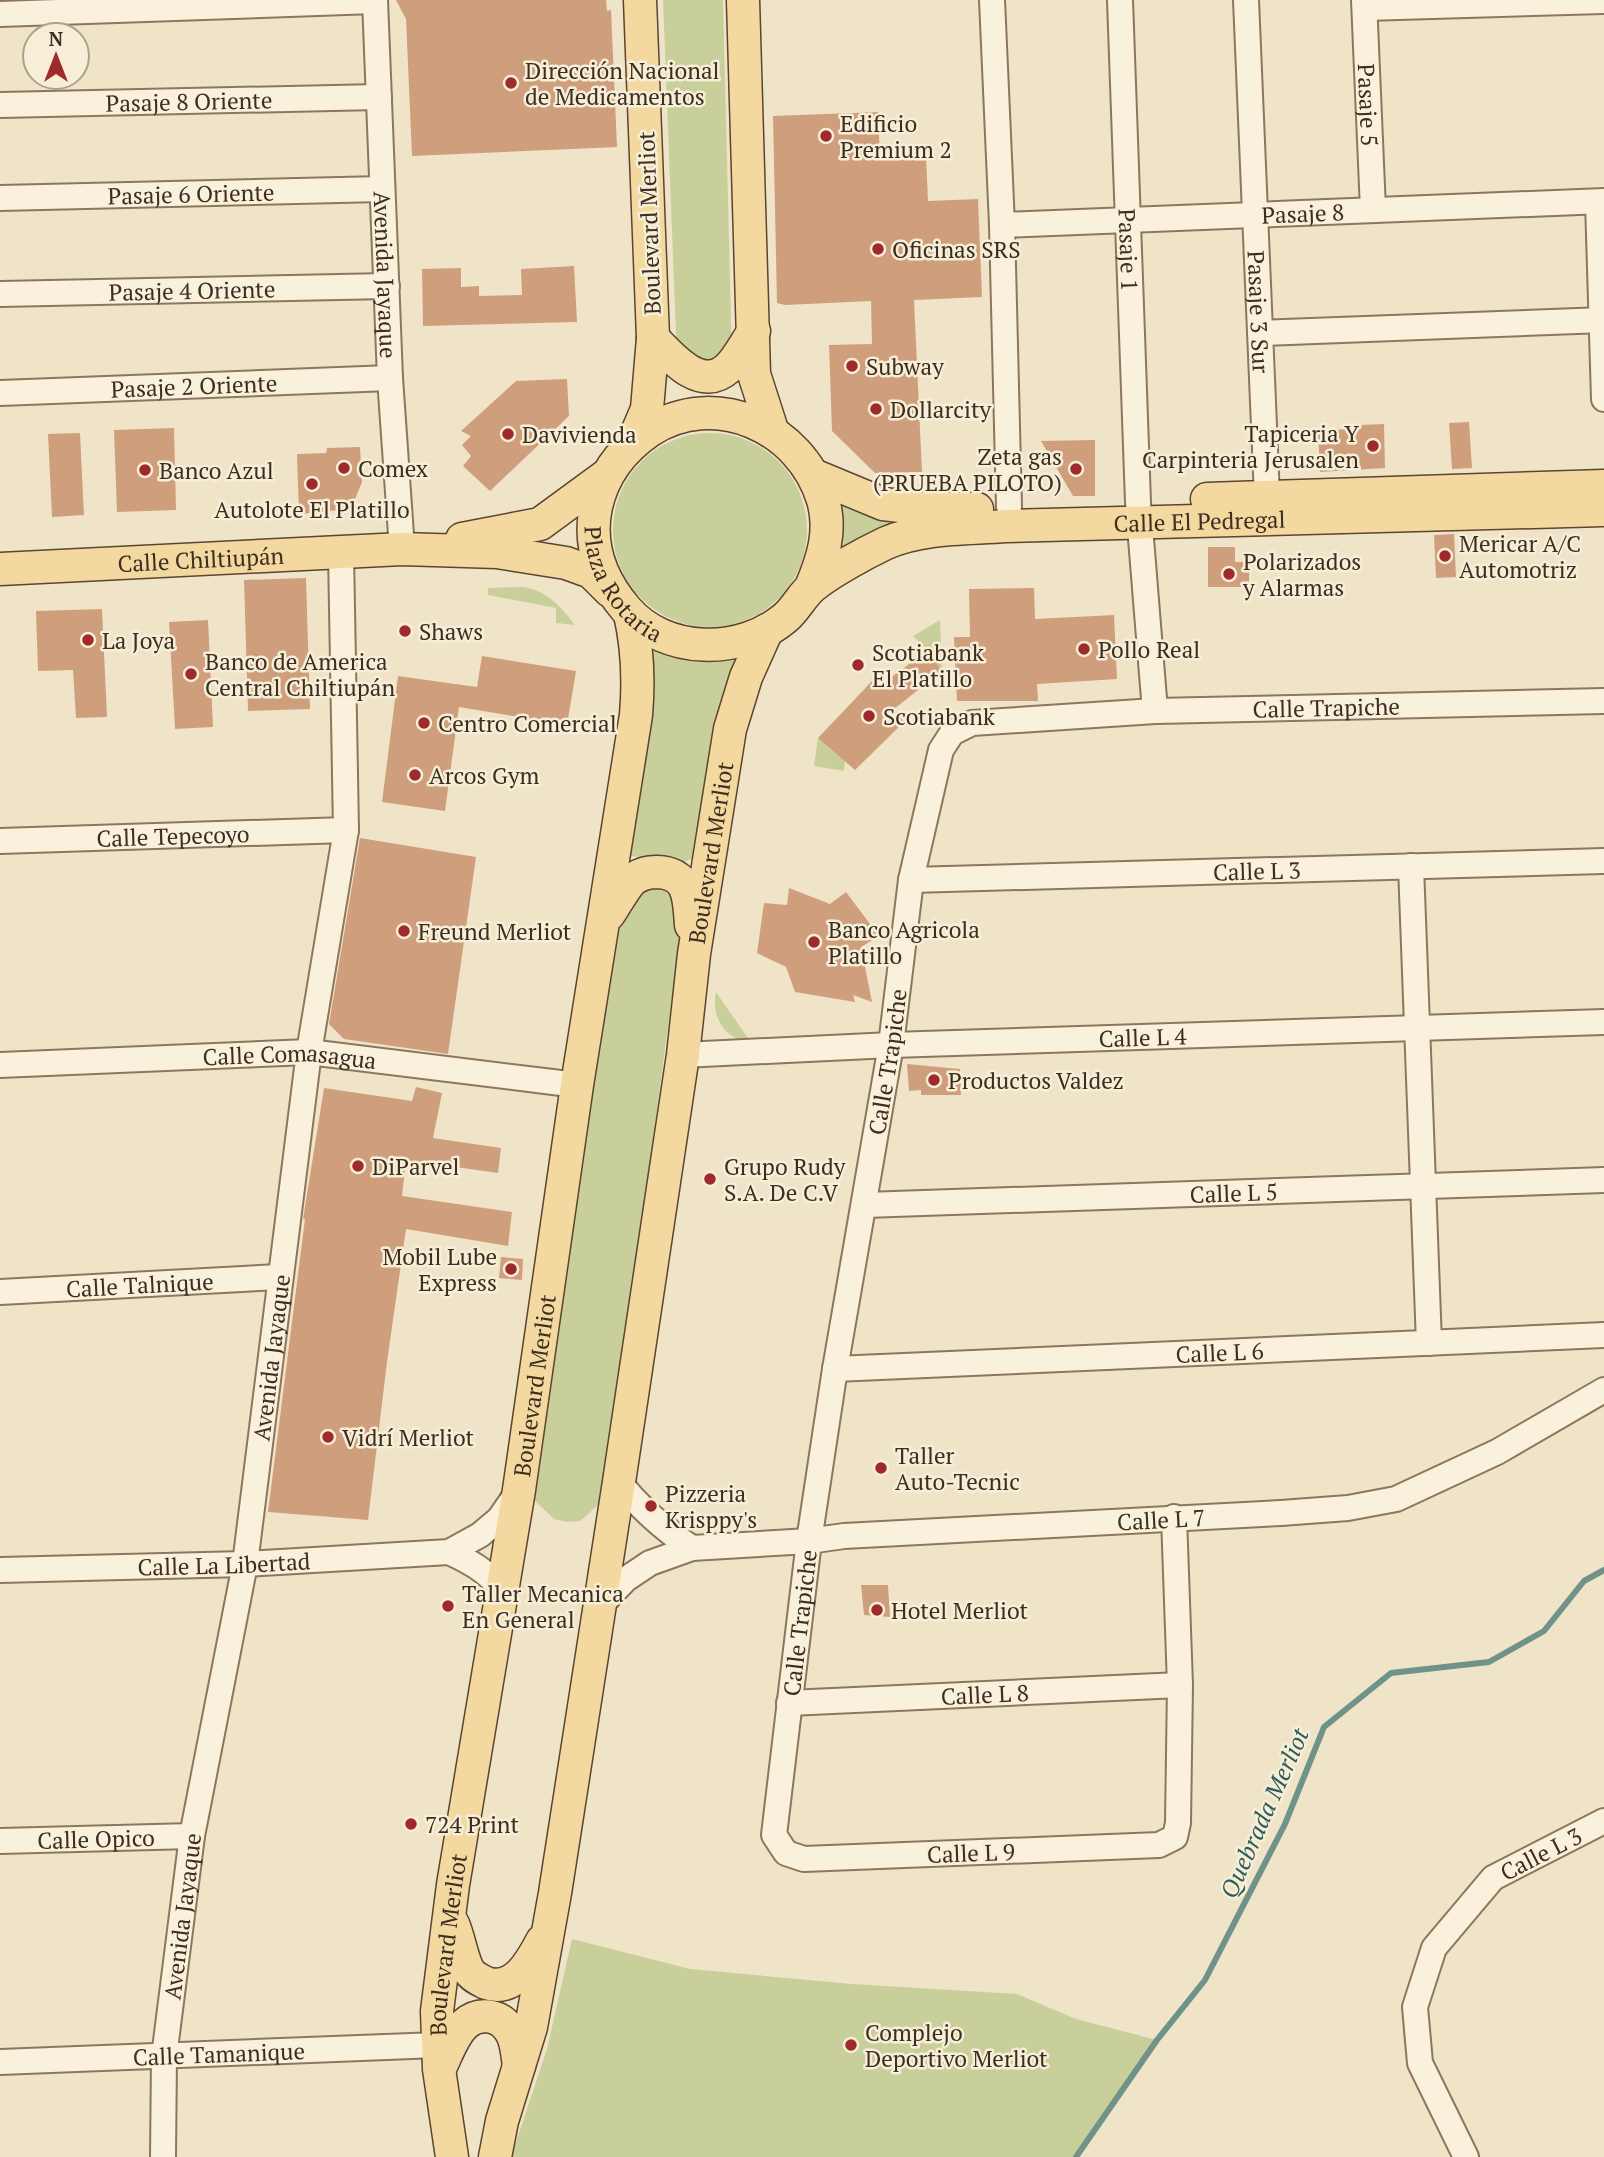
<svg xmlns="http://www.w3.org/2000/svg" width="1604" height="2157" viewBox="0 0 1604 2157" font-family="'PT Serif',serif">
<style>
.green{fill:#c9cf9b}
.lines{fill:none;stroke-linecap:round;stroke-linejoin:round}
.stream{stroke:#6f938a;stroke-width:6}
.building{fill:#cf9f7d}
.minor-casing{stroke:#8d765c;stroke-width:28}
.major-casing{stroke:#5b4430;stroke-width:35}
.minor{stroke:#faf1dc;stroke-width:24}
.major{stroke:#f3d9a0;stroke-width:32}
.poi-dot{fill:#9e2a2b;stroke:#f7eed8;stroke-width:2.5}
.labels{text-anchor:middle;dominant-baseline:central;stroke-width:5;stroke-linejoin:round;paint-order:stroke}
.poi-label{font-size:23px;fill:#3d2e20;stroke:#f7eed8;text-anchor:start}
.street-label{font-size:23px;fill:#3d2e20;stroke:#f7eed8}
.water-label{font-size:24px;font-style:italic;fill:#2f5d5a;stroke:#f7eed8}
</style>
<rect width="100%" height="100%" fill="#f0e4c8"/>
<path class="green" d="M663,0H723L732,358L677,360Z
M613 530a97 97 0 1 1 194 0a97 97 0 1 1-194 0Z
M838,499L889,523L922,526L844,560Z
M523,587C548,591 560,606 575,625L556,623V608L488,595V588Z
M940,620L942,671L928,650L913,636Z
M647,643L750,645L698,856L684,862L630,856L627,848Z
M818,738L845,761L844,771L814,766Z
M661,875L685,899L605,1499L580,1521L567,1522L554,1519L535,1501L531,1482L622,902Z
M716,992L750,1041C724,1040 711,1016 716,992Z
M572,1939L690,1969L852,1984L1017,1994L1076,2019L1157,2040L1076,2157H511L547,2049Z"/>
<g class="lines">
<path class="stream" d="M1076,2157L1157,2040L1205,1980L1285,1824L1324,1727L1391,1673L1489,1662L1544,1631L1584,1581L1604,1570"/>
</g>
<path class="building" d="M396,0H606L607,11L611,10L617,147L412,156L406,19Z
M878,112L880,158L926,156L928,201L978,199L982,297L914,300L922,472L875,473L832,431L829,345L872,344L871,301L785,305L777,303L773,116Z
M574,266L577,322L423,326L422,269L461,268V287L479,286V296L522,295L521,269Z
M567,379L569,416L490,491L463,466L471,456L462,445L471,436L461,431L516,381Z
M1469,422L1472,468L1452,469L1449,423Z
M1384,424L1385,468L1320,472L1318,430L1360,429V425Z
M174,428L176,510L117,512L114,430Z
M80,433L84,515L52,517L48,434Z
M1095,440V496H1073L1041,441Z
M360,447L362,482L351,509L299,514L297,454L326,453L327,448Z
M1454,534L1456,577L1436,578L1434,535Z
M1208,547H1235V562H1249V587H1208Z
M306,578L310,709L248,711L244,580Z
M1034,588L1035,619L1114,615L1117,679L1037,684L1038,701H957L954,637H970L969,589Z
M102,609L107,717L76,718L73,670L38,671L36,611Z
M208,620L213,727L175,729L169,622Z
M928,650L942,671L894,709L904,722L855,770L818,738L873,680L878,687Z
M482,656L576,671L567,725L459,707L445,811L382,802L398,676L477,687Z
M360,838L476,857L448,1054L344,1039L329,1024Z
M789,888L830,904L846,892L879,936L861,947L872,1002L853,995L855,1002L795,992L786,967L757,953L764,903L787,905Z
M907,1064L960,1069L961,1095H921V1090L909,1091Z
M416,1087L442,1093L433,1138L501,1148L498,1173L406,1160L402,1196L512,1212L508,1246L406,1229L387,1362L368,1520L268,1512L305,1219H303L324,1088L412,1101Z
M501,1257L523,1259L522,1280L499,1278Z
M861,1585H888L890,1617L864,1615Z"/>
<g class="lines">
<defs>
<g id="minor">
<path id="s1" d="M375,0L390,378L402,549"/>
<path d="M992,0L1002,225L1009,507"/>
<path id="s2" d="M1120,0L1138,502L1155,711"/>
<path id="s3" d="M1246,0L1267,497"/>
<path id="s4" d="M1364,0L1373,210"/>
<path d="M1365,8L1604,1"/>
<path d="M0,14L375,1"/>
<path id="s5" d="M0,105L379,97"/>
<path id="s6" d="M0,198L382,189"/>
<path d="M1598,202L1604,399"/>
<path id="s7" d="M1002,225L1604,201"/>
<path id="s8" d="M0,294L387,286"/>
<path d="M1260,333L1604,320"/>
<path id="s9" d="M0,393L390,378"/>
<path id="s10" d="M0,841L346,830"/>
<path d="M1411,866L1429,1343"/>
<path id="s11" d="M911,880L1604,861"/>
<path id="s12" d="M683,1055L891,1045L1604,1022"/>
<path id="s13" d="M0,1065L309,1052L577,1085"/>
<path id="s14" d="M865,1205L1604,1180"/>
<path id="s15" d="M0,1292L279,1277"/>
<path id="s16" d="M835,1369L1604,1335"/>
<path d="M619,1482C641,1509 663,1529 692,1548"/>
<path id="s17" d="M1174,1517L1180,1685L1178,1823L1175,1837L1159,1845L804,1859L786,1853L774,1835L809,1541L835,1369L891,1045L911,880L941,750L952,733L972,723L1155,711L1604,701"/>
<path d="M449,1552C471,1562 486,1571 502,1589"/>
<path id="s18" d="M0,1570L245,1564L449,1552L480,1535L499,1519L517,1493"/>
<path id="s19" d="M600,1606L626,1579L650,1563L692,1548L809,1541L844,1536L1281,1513L1348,1508L1396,1499L1497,1452L1604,1390"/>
<path id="s20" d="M789,1703L1180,1685"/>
<path id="s21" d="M0,1841L192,1836"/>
<path id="s22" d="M0,2062L437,2045"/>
<path id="s23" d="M163,2157L164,2057L192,1836L245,1564L309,1052L346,830L341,553"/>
<path id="s24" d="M1466,2157L1420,2063L1415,2007L1434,1948L1493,1878L1604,1821"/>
</g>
<g id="major">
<path d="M743,0L754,374L772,430"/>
<path d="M653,338C671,357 701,393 728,368C738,359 746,342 754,331"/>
<path d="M633,442L647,409L653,338L640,0"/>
<path d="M813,475L883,504L928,509H977"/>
<path d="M1207,499L1604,486"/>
<path d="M462,539L540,524L607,475"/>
<path id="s25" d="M0,569L402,549L497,552L566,563L591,572L610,591"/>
<path id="s26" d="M811,587C823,559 832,530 823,500C801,427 715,388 649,431C620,451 601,477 595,512C589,549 603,582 626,609C665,655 741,655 785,618C796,609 802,595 813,586C830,572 865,553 886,543C923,527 966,529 1006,526L1604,510"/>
<path d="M609,914C616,904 623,890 631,881C639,874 647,872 657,872C690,873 689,899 691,925"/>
<path d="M453,1924C459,1937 462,1960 469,1971C473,1977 480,1980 486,1983C514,1993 531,1962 542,1941"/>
<path d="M440,2068C447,2054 453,2035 465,2024C478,2012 499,2014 509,2029C517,2039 517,2054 519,2066"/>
<path id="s27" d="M452,2157L439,2069L437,2011L453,1885L519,1490L577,1085L636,715C639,680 638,649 630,614"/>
<path id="s28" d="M495,2157L502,2121L531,2027L555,1893L619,1482L683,1055L694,954L730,729L746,677L767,630"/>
</g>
</defs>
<use href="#minor" class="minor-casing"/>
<use href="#major" class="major-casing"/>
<use href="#minor" class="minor"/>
<use href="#major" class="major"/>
</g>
<g class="poi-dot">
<circle cx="511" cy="83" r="7"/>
<circle cx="826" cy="136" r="7"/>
<circle cx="878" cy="249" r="7"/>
<circle cx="852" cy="366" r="7"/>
<circle cx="876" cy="409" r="7"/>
<circle cx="508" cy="434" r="7"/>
<circle cx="1373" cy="446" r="7"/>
<circle cx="344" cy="468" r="7"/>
<circle cx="1076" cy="469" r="7"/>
<circle cx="145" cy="470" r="7"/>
<circle cx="312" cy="484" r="7"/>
<circle cx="1445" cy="556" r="7"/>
<circle cx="1229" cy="574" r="7"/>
<circle cx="405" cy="631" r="7"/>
<circle cx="88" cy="640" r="7"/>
<circle cx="1084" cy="649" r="7"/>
<circle cx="858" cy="665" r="7"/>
<circle cx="191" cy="674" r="7"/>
<circle cx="869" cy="716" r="7"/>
<circle cx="424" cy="723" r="7"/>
<circle cx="415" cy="775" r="7"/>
<circle cx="404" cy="931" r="7"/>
<circle cx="814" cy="942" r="7"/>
<circle cx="934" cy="1080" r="7"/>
<circle cx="358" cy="1166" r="7"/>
<circle cx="710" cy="1179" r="7"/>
<circle cx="511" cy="1269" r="7"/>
<circle cx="328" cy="1437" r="7"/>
<circle cx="881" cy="1468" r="7"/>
<circle cx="651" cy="1506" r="7"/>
<circle cx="448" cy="1606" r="7"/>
<circle cx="877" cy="1610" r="7"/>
<circle cx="411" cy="1824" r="7"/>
<circle cx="851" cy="2045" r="7"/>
</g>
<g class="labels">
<g class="poi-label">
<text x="525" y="70">Dirección Nacional<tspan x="525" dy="26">de Medicamentos</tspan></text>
<text x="840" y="123">Edificio<tspan x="840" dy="26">Premium 2</tspan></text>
<text x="892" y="249">Oficinas SRS</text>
<text x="866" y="366">Subway</text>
<text x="890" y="409">Dollarcity</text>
<text x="1359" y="433" text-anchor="end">Tapiceria Y<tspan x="1359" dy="26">Carpinteria Jerusalen</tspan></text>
<text x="522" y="434">Davivienda</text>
<text x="1062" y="456" text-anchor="end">Zeta gas<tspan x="1062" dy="26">(PRUEBA PILOTO)</tspan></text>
<text x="358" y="468">Comex</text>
<text x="159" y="470">Banco Azul</text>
<text x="312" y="509" text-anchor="middle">Autolote El Platillo</text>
<text x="1459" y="543">Mericar A/C<tspan x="1459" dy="26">Automotriz</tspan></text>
<text x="1243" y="561">Polarizados<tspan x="1243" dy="26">y Alarmas</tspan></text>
<text x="419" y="631">Shaws</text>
<text x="102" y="640">La Joya</text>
<text x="1098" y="649">Pollo Real</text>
<text x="872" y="652">Scotiabank<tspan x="872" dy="26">El Platillo</tspan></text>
<text x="205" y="661">Banco de America<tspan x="205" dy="26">Central Chiltiupán</tspan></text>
<text x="883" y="716">Scotiabank</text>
<text x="438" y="723">Centro Comercial</text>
<text x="429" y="775">Arcos Gym</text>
<text x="828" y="929">Banco Agricola<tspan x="828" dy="26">Platillo</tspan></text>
<text x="418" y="931">Freund Merliot</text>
<text x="948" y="1080">Productos Valdez</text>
<text x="372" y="1166">DiParvel</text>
<text x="724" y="1166">Grupo Rudy<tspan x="724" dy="26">S.A. De C.V</tspan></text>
<text x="497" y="1256" text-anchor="end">Mobil Lube<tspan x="497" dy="26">Express</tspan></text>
<text x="342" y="1437">Vidrí Merliot</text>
<text x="895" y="1455">Taller<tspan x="895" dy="26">Auto-Tecnic</tspan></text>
<text x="665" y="1493">Pizzeria<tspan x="665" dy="26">Krisppy's</tspan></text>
<text x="462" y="1593">Taller Mecanica<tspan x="462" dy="26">En General</tspan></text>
<text x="891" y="1610">Hotel Merliot</text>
<text x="425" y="1824">724 Print</text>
<text x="865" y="2032">Complejo<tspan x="865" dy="26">Deportivo Merliot</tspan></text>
</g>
<g class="street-label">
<text stroke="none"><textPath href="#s5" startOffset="189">Pasaje 8 Oriente</textPath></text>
<text stroke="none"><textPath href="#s4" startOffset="105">Pasaje 5</textPath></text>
<text stroke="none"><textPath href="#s6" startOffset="191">Pasaje 6 Oriente</textPath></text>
<text stroke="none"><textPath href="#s7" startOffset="301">Pasaje 8</textPath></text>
<text transform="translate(649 223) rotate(-92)">Boulevard Merliot</text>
<text stroke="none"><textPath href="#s2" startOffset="250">Pasaje 1</textPath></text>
<text stroke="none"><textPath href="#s1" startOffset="275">Avenida Jayaque</textPath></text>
<text stroke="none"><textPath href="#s8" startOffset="192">Pasaje 4 Oriente</textPath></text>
<text stroke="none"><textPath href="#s3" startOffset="312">Pasaje 3 Sur</textPath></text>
<text stroke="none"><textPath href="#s9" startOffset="194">Pasaje 2 Oriente</textPath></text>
<text stroke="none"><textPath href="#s26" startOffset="1130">Calle El Pedregal</textPath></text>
<text stroke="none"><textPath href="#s25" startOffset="201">Calle Chiltiupán</textPath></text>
<text stroke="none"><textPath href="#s26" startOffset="488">Plaza Rotaria</textPath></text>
<text stroke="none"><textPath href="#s17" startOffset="2230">Calle Trapiche</textPath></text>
<text stroke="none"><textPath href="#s10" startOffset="173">Calle Tepecoyo</textPath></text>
<text stroke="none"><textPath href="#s28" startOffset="1323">Boulevard Merliot</textPath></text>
<text stroke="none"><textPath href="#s11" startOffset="346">Calle L 3</textPath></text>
<text stroke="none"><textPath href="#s12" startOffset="460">Calle L 4</textPath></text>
<text stroke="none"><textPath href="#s13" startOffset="290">Calle Comasagua</textPath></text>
<text stroke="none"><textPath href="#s17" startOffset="1516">Calle Trapiche</textPath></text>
<text stroke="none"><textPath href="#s14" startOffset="369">Calle L 5</textPath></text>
<text stroke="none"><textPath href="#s15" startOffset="140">Calle Talnique</textPath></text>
<text stroke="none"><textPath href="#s16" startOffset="385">Calle L 6</textPath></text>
<text stroke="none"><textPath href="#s23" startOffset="808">Avenida Jayaque</textPath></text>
<text stroke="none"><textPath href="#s27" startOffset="780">Boulevard Merliot</textPath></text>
<text stroke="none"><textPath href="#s19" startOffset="581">Calle L 7</textPath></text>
<text stroke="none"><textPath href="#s18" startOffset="224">Calle La Libertad</textPath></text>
<text stroke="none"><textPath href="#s17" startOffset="948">Calle Trapiche</textPath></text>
<text stroke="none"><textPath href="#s20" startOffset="196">Calle L 8</textPath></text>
<text stroke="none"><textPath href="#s21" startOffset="96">Calle Opico</textPath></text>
<text transform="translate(971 1853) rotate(-2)">Calle L 9</text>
<text stroke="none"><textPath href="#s24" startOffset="368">Calle L 3</textPath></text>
<text stroke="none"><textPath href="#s23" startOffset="242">Avenida Jayaque</textPath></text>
<text stroke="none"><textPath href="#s27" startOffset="214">Boulevard Merliot</textPath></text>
<text stroke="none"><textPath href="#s22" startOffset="219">Calle Tamanique</textPath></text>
</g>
<g class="water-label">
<text transform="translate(1264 1813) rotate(-66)">Quebrada Merliot</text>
</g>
</g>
<g transform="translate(56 56)"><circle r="33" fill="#f7eed8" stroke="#ada18e" stroke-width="2"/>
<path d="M0-5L12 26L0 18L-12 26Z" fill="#9e2a2b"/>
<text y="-10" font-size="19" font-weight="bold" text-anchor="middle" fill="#3d2e20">N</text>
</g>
</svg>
